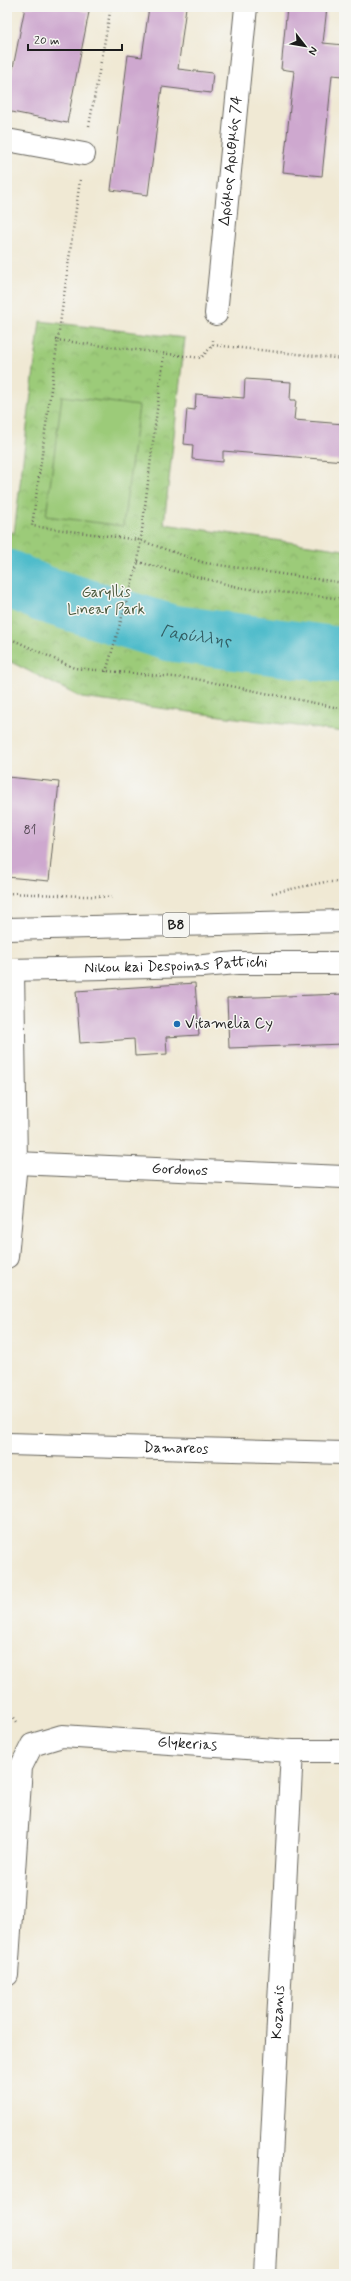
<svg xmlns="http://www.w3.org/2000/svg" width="351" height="2281" viewBox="0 0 351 2281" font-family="Mynerve,sans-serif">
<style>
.park{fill:url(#park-crowns);stroke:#5c744a}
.garden{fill:#9ccb79;stroke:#5c744a}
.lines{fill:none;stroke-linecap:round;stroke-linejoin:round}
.river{stroke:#50bccb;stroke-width:57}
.building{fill:#cea8cf}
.minor-casing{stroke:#66645c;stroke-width:24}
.primary-casing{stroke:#66645c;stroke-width:24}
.path{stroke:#66645c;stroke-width:2.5;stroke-dasharray:1 3;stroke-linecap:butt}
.minor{stroke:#fff;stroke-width:22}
.primary{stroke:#fff;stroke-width:22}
.poi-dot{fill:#1f6fb2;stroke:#f6f6f2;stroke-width:1.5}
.labels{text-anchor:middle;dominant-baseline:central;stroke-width:3;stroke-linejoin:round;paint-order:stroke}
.number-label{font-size:13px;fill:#483f49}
.shield{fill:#f6f6f2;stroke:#5d5d5c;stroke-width:1}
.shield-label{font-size:14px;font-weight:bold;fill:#1c1c1c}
.street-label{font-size:15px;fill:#1c1c1c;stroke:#f6f6f2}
.park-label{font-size:15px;fill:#49593d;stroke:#f6f6f2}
.poi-label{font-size:15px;fill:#1c1c1c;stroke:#f6f6f2;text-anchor:start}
.water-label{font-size:16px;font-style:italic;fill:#315c62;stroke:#f6f6f2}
</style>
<defs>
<pattern id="park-crowns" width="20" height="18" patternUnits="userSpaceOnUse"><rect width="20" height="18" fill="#9ccb79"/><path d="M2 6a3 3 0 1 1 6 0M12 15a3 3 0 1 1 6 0" fill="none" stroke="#86ae68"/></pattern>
</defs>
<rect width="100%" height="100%" fill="#f6f6f2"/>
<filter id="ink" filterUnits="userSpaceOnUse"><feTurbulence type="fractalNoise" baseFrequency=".025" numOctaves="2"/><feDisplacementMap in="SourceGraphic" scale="8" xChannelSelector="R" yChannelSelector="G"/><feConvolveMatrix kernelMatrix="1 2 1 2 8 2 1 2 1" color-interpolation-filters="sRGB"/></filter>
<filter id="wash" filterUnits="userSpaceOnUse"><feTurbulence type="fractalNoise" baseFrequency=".012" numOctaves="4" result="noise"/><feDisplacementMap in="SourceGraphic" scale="16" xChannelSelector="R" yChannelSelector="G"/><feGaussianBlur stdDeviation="0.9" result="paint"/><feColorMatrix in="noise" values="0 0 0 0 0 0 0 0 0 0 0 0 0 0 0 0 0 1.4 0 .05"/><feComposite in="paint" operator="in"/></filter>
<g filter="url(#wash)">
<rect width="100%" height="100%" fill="#f0e9d4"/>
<path class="park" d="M40,321L185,338L164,524L344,550V732L82,698L7,660V531L14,533Z"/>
<path class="garden" d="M62,396L139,406L123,526L46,516Z"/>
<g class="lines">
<path class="river" id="s1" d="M7,578L43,594L171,633L344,656"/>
</g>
<g id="blocks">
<path class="building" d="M25,7H64L89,12L67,123L7,111V98Z
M149,7H186L178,69L213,73L211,93L162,87L148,195L111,190L128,55L142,57Z
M287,7H327L323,43L344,45V76L332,75L322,176L283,172L294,71L281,69Z
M245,379L291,382L290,400H296L294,420L344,424V461L223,451V462L192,459L193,445L184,444L187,409L195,410L196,394L244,398Z
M7,777L59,782L49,881L7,877Z
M195,983L199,1035L166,1037L167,1054L135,1056L134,1039L80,1043L76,991Z
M344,994V1044L229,1048L227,998Z"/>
</g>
</g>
<g filter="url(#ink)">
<use href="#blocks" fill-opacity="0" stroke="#66645c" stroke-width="1"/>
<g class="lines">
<defs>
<g id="minor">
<path d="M7,140L84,154"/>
<path id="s2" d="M216,314L246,7"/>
<path id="s3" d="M16,1163L344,1177"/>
<path d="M7,1257L16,1163L13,970"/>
<path id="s4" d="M7,1444L344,1453"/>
<path id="s5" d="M7,1975L21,1767L32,1745L62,1736L292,1751H344"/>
<path id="s6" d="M265,2274L292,1751"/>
</g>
<g id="primary">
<path d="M7,929L344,921"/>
<path id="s7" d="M7,970L203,966L237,963H344"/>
</g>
</defs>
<use href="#minor" class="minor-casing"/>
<use href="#primary" class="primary-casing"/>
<path class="path" d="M89,126L111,7
M80,180L32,526L139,540L205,563L344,583
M56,340L201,358L213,345V340
M213,345L344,359
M138,562L242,588L344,599
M7,637L74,668L196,679L344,709
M106,672L138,562L164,354
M7,893L112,897
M272,893L325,882H344
M7,1708L17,1722"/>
<use href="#minor" class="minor"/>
<use href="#primary" class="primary"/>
</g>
</g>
<circle class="poi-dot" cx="177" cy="1024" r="4"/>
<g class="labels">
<g class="number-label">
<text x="30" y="830">81</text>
</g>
<rect class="shield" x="163" y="913" width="26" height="24" rx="3"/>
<g class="shield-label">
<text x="176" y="925">B8</text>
</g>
<g class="street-label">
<text stroke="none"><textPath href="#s2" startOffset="154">Δρόμος Αριθμός 74</textPath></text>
<text stroke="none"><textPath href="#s7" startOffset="169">Nikou kai Despoinas Pattichi</textPath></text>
<text stroke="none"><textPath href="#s3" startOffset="164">Gordonos</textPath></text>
<text stroke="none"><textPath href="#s4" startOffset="169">Damareos</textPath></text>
<text stroke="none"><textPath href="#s5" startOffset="390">Glykerias</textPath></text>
<text stroke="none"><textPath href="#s6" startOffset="262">Kozanis</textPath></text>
</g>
<g class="park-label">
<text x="106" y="593">Garyllis<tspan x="106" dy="17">Linear Park</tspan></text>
</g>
<g class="poi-label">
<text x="185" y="1024">Vitamelia Cy</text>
</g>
<g class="water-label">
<text stroke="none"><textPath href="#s1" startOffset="198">Γαρύλλης</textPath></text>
</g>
</g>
<rect width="351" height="2281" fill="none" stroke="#f6f6f2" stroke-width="24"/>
<g transform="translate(305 46) rotate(121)" stroke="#f6f6f2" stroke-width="3" paint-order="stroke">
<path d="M0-3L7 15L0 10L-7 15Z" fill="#1c1c1c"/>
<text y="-6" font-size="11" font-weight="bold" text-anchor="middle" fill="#1c1c1c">N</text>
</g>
<path d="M28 44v6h94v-6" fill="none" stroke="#1c1c1c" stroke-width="2"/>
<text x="34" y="44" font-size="12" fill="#1c1c1c" stroke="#f6f6f2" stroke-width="3" paint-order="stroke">20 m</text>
</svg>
